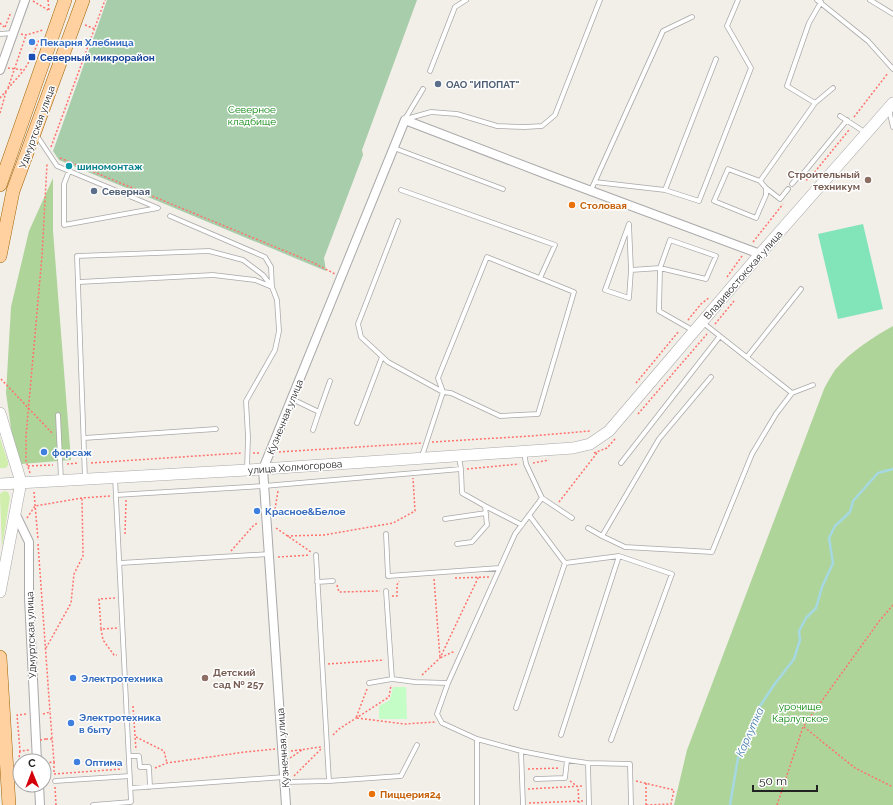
<svg xmlns="http://www.w3.org/2000/svg" width="893" height="805" viewBox="0 0 893 805" font-family="Raleway,sans-serif">
<style>
.grass{fill:#d0eeac}
.forest{fill:#aed49a}
.cemetery{fill:#a7cdab}
.park{fill:#c4fdc6}
.pitch{fill:#82e5ba}
.lines{fill:none;stroke-linecap:round;stroke-linejoin:round}
.stream{stroke:#a6d8e2;stroke-width:2.5}
.service-casing{stroke:#a9a9a9;stroke-width:5.5}
.minor-casing{stroke:#a9a9a9;stroke-width:10}
.tertiary-casing{stroke:#a9a9a9;stroke-width:12}
.primary-casing{stroke:#9f6200;stroke-width:14}
.path{stroke:#ff736c;stroke-width:1.5;stroke-dasharray:2 2;stroke-linecap:butt}
.service{stroke:#fff;stroke-width:4}
.minor{stroke:#fff;stroke-width:8}
.tertiary{stroke:#fff;stroke-width:11}
.primary{stroke:#ffd1a0;stroke-width:13}
.path-bridge{stroke:#ff736c;stroke-width:1.5;stroke-dasharray:2 2;stroke-linecap:butt}
.shop-dot{fill:#3f7fe0;stroke:#fff;stroke-width:1.5}
.transit-dot{fill:#1a4fb4;stroke:#fff;stroke-width:1.5}
.service-dot{fill:#5c6f8a;stroke:#fff;stroke-width:1.5}
.culture-dot{fill:#0f9aa8;stroke:#fff;stroke-width:1.5}
.education-dot{fill:#8d6e63;stroke:#fff;stroke-width:1.5}
.food-dot{fill:#e8710a;stroke:#fff;stroke-width:1.5}
.labels{text-anchor:middle;dominant-baseline:central;stroke-width:3;stroke-linejoin:round;paint-order:stroke}
.shop-label{font-size:10px;font-weight:bold;fill:#366cbe;stroke:#fff;text-anchor:start}
.transit-label{font-size:10px;font-weight:bold;fill:#164399;stroke:#fff;text-anchor:start}
.service-label{font-size:10px;font-weight:bold;fill:#4e5e75;stroke:#fff;text-anchor:start}
.park-label{font-size:10px;fill:#068509;stroke:#fff}
.street-label{font-size:10px;fill:#222;stroke:#fff}
.culture-label{font-size:10px;font-weight:bold;fill:#0d838f;stroke:#fff;text-anchor:start}
.education-label{font-size:10px;font-weight:bold;fill:#785e54;stroke:#fff;text-anchor:end}
.food-label{font-size:10px;font-weight:bold;fill:#c56008;stroke:#fff;text-anchor:start}
.water-label{font-size:11px;font-style:italic;fill:#417aa8;stroke:#fff}
</style>
<rect width="100%" height="100%" fill="#f2eee8"/>
<path class="grass" d="M0,438L8,462V465L6,468H0Z
M4,491L8,492L10,497L2,548L0,494Z"/>
<path class="forest" d="M53,178V231L71,460L21,464L12,435L6,393L11,307L29,231Z
M893,326V805H674L687,750L824,389C827,383 831,376 835,370C851,351 872,338 893,326Z"/>
<path class="cemetery" d="M107,0H417L362,150L363,155L324,258L326,271L59,160L53,151Z"/>
<path class="park" d="M393,687H406L407,719H379V706L390,700Z"/>
<path class="pitch" d="M863,224L883,309L838,319L818,234Z"/>
<g class="lines">
<path class="stream" d="M730,805L738,758L760,706L774,685L794,659L800,640L799,631L806,618L816,608L822,587L833,563L829,538L835,526L850,512L853,501L878,473L893,469"/>
<defs>
<path id="service" d="M817,0L868,41L893,69
M870,0L893,14
M0,34L13,33
M430,71L455,7L466,0
M815,103L833,88
M889,110L893,127
M840,116L866,133
M405,119L423,89
M406,119L431,112L457,114L497,126L525,127L542,126L555,115L600,0
M37,136L57,166L158,208L64,225V184L69,171
M394,148L503,189
M760,181L766,188V195L756,218L714,201L728,169L760,181L815,103L787,86L809,23L821,2
M595,182L665,190L699,201L751,68L727,26L738,0
M792,184L797,178L802,175L847,120
M766,188L780,199L788,189
M401,190L555,245L540,278
M591,190L663,31L692,17
M665,190L716,59
M170,216L265,257L271,267L272,287
M398,221L358,324L361,337L388,362L443,392L451,393L500,416L538,414L574,292L487,257L438,378L443,392L422,456
M631,270L629,298L605,290L629,224L631,270L660,268L706,279L716,256L670,240L660,268L659,311L694,331
M79,282L213,275L255,280L272,287L277,300L279,331L275,350L246,401L248,437L247,469
M747,357L801,289
M792,393L813,385
M292,399L319,412L330,381
M58,415L61,480
M357,423L382,357
M313,430L319,412
M84,438L216,429
M621,463L720,336
M85,479L77,256L209,251L243,260L263,275L272,287
M116,495L264,486L461,469L459,457
M542,498L572,518
M485,506L522,525
M529,515L565,563L619,556L672,574L611,740
M445,519L486,513
M588,528L602,536L659,439L711,377
M386,534L388,576L499,568
M602,536L625,547L712,552L752,454L776,414L792,393L702,322
M457,544L472,542L487,525L485,506L462,493L461,469
M120,563L269,554
M317,582L333,581
M386,591L392,679L415,682L448,683
M369,683L392,679
M516,708L565,563
M561,735L619,556
M477,739V805
M521,751L567,760L565,778L536,779
M129,756H139L140,767H149L150,787
M567,760L588,763L630,764L631,805
M588,763L589,805
M55,781L130,776
M329,781L401,776L417,745
M285,782L329,781L316,555
M131,788L284,777
M93,805L131,802L115,477
M523,805L521,751L477,739L442,723L437,714L448,683L515,534L542,498L526,464L524,452"/>
<path id="minor" d="M0,70L25,0
M15,513L29,542V598L37,761
M39,785L40,805
M286,805L263,469L405,120L551,176L760,254"/>
<path id="tertiary" d="M0,413L21,482L0,592
M0,484L263,469L573,448L590,444L609,431L760,254L893,103"/>
<path id="primary" d="M0,185L65,0
M0,256L13,191L83,0
M0,657L9,805"/>
</defs>
<use href="#service" class="service-casing"/>
<use href="#minor" class="minor-casing"/>
<use href="#tertiary" class="tertiary-casing"/>
<use href="#primary" class="primary-casing"/>
<path class="path" d="M48,0L49,10
M33,1L48,10
M0,23L4,27
M85,25L95,29
M5,27L11,12
M21,34L26,35L43,30
M8,68L24,70
M8,88L26,35
M0,98L24,70L32,57L39,40
M0,113L6,92
M854,117L888,73
M51,147L105,0
M60,158L314,263L335,274
M806,180L809,179L849,130
M753,242L783,204
M727,277L742,256
M688,320L701,304L710,297
M715,324L734,301
M1,379L52,433
M636,383L679,331
M638,414L707,334
M432,442L531,436L590,431
M279,452L421,443
M253,453H261
M594,453L607,448L615,439
M91,463L241,453
M533,463L549,460
M67,464L79,463
M28,466L53,465
M467,469L519,464
M30,473L26,461V436L42,256L47,164
M34,492L38,540
M559,502L597,453
M275,509L278,491
M27,518L35,506L82,498L110,496
M276,528L311,552
M125,534L126,500
M287,536L324,535L393,523L415,511L413,478
M38,544L50,712
M231,551L254,525L258,523
M278,557L310,555
M455,578L489,577
M434,579L440,658L455,651
M337,585L339,592L380,591
M392,596H397V585L399,581
M115,598L99,599L101,629L117,628
M101,629L103,640L114,655H117
M46,648L71,603L74,574L83,556L82,498
M328,664L384,660
M422,675L440,658L479,576
M367,689L356,718L405,724L435,722
M133,706L136,750
M26,714L17,715L20,751L29,750
M43,714L50,712L54,762L45,763
M804,727L855,768L893,787
M333,735L339,729L389,697L391,685
M136,737L164,751L167,763
M46,739H52
M291,751L321,747
M290,758L302,750
M54,762V774L122,769
M18,765L20,751
M155,768L167,763L245,752L275,749
M528,769L560,768
M294,776L321,749
M570,781L578,787L579,805
M636,781L674,790L671,804L646,805
M646,783V805
M55,787L56,805
M528,789L582,786
M529,803L583,801
M777,805L803,727L880,620L893,605"/>
<use href="#service" class="service"/>
<use href="#minor" class="minor"/>
<use href="#tertiary" class="tertiary"/>
<use href="#primary" class="primary"/>
<path class="path-bridge" d="M40,740L46,739"/>
</g>
<g class="shop-dot">
<circle cx="32" cy="42" r="4"/>
<circle cx="44" cy="452" r="4"/>
<circle cx="257" cy="511" r="4"/>
<circle cx="73" cy="678" r="4"/>
<circle cx="71" cy="723" r="4"/>
<circle cx="77" cy="762" r="4"/>
</g>
<rect class="transit-dot" x="28" y="53" width="8" height="8" rx="2"/>
<g class="service-dot">
<circle cx="438" cy="84" r="4"/>
<circle cx="94" cy="191" r="4"/>
</g>
<circle class="culture-dot" cx="69" cy="166" r="4"/>
<g class="education-dot">
<circle cx="868" cy="180" r="4"/>
<circle cx="205" cy="678" r="4"/>
</g>
<g class="food-dot">
<circle cx="572" cy="205" r="4"/>
<circle cx="372" cy="794" r="4"/>
</g>
<g class="labels">
<g class="shop-label">
<text x="40" y="42">Пекарня Хлебница</text>
<text x="52" y="452">форсаж</text>
<text x="265" y="511">Красное&amp;Белое</text>
<text x="81" y="678">Электротехника</text>
<text x="79" y="717">Электротехника<tspan x="79" dy="12">в быту</tspan></text>
<text x="85" y="762">Оптима</text>
</g>
<g class="transit-label">
<text x="40" y="57">Северный микрорайон</text>
</g>
<g class="service-label">
<text x="446" y="84">ОАО "ИПОПАТ"</text>
<text x="102" y="191">Северная</text>
</g>
<g class="park-label">
<text x="252" y="109">Северное<tspan x="252" dy="12">кладбище</tspan></text>
<text x="800" y="706">урочище<tspan x="800" dy="12">Карлутское</tspan></text>
</g>
<g class="street-label">
<text transform="translate(37 127) rotate(-70)">Удмуртская улица</text>
<text transform="translate(743 275) rotate(-49)">Владивостокская улица</text>
<text transform="translate(285 417) rotate(-68)">Кузнечная улица</text>
<text transform="translate(295 467) rotate(-4)">улица Холмогорова</text>
<text transform="translate(31 635) rotate(-92)">Удмуртская улица</text>
<text transform="translate(283 748) rotate(-94)">Кузнечная улица</text>
</g>
<g class="culture-label">
<text x="77" y="166">шиномонтаж</text>
</g>
<g class="education-label">
<text x="860" y="174">Строительный<tspan x="860" dy="12">техникум</tspan></text>
<text x="213" y="672" text-anchor="start">Детский<tspan x="213" dy="12">сад № 257</tspan></text>
</g>
<g class="food-label">
<text x="580" y="205">Столовая</text>
<text x="380" y="794">Пиццерия24</text>
</g>
<g class="water-label">
<text transform="translate(750 732) rotate(-66)">Карлутка</text>
</g>
</g>
<g transform="translate(32 773) rotate(359)"><circle r="19" fill="#ffffff" stroke="#a7a7a7"/>
<path d="M0-3L7 15L0 10L-7 15Z" fill="#d3000b"/>
<text y="-6" font-size="11" font-weight="bold" text-anchor="middle" fill="#222222">С</text>
</g>
<path d="M753 785v6h64v-6" fill="none" stroke="#222222" stroke-width="2"/>
<text x="759" y="785" font-size="12" fill="#222222" stroke="#ffffff" stroke-width="3" paint-order="stroke">50 m</text>
</svg>
